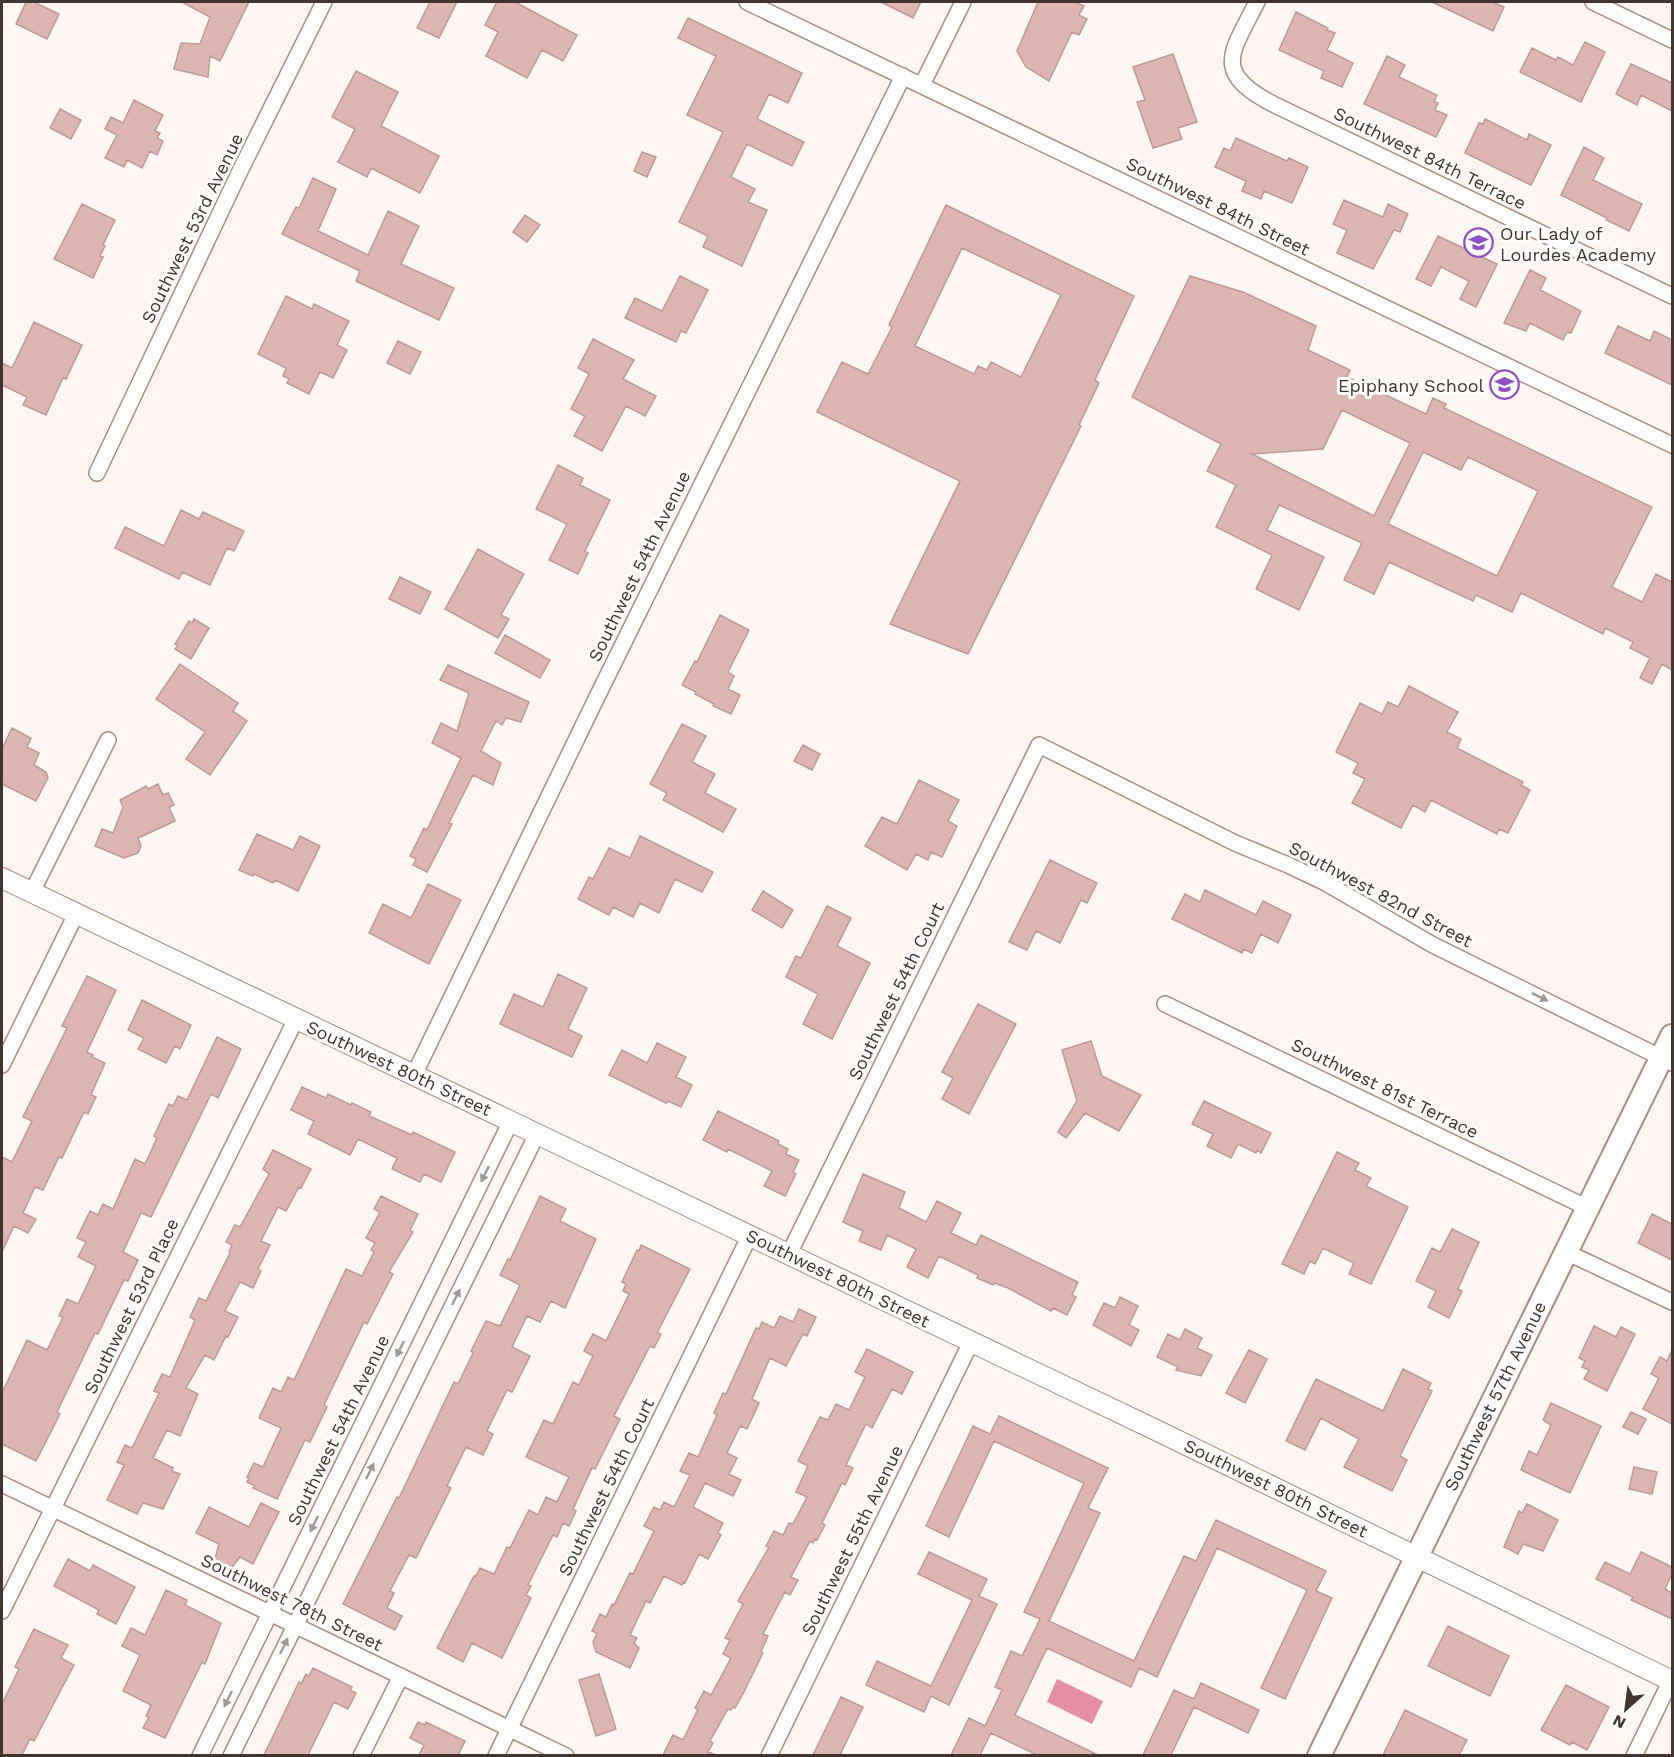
<svg xmlns="http://www.w3.org/2000/svg" width="1674" height="1757" viewBox="0 0 1674 1757" font-family="'Work Sans',sans-serif">
<style>
.water{fill:#e58ea2}
.building{fill:#ddb5b1;stroke:#c09a97;stroke-width:1.5;fill-rule:evenodd}
.lines{fill:none;stroke-linecap:round;stroke-linejoin:round}
.minor-casing{stroke:#ae8c7e;stroke-width:18}
.tertiary-casing{stroke:#ae8c7e;stroke-width:22}
.secondary-casing{stroke:#ae8c7e;stroke-width:26}
.minor{stroke:#fff;stroke-width:15}
.tertiary{stroke:#fff;stroke-width:20}
.secondary{stroke:#fff;stroke-width:22}
.oneway{fill:#a09a96}
.labels{text-anchor:middle;dominant-baseline:central;stroke-width:6;stroke-linejoin:round;paint-order:stroke}
.street-label{font-size:18px;fill:#42342e;stroke:#fff}
.poi-label{font-size:18px;fill:#42342e;stroke:#fff;text-anchor:start}
</style>
<rect width="100%" height="100%" fill="#fef6f3"/>
<path class="water" d="M1057,1679L1103,1701L1092,1724L1047,1702Z"/>
<path class="building" d="M26,2H34L59,14L47,39L16,24Z
M182,2H249L220,61L210,56L208,77L174,69L181,43L200,44L210,17Z
M430,2H457L439,38L417,28Z
M497,2H515L577,35L563,61L542,50L527,78L486,56L498,32L485,25Z
M881,2H921L913,18Z
M1038,2H1074L1084,6L1079,15L1087,19L1079,35L1072,32L1049,81L1026,67L1017,51Z
M1432,2H1492L1504,7L1493,31Z
M1296,12L1328,28L1327,30L1335,33L1327,50L1353,63L1342,87L1321,78L1324,71L1279,50Z
M688,18L802,73L788,103L769,94L757,119L804,142L792,166L747,144L731,177L755,189L748,202L767,210L742,266L703,247L708,236L679,222L723,132L687,115L716,56L678,38Z
M1585,42L1605,52L1581,102L1520,72L1532,48L1556,60L1558,57L1573,65Z
M1173,54L1197,122L1178,128L1182,139L1153,148L1137,102L1145,100L1133,67Z
M1387,56L1405,65L1399,77L1437,95L1434,102L1438,103L1435,110L1447,115L1436,137L1364,104Z
M1631,64L1672,83V111L1641,95L1637,105L1616,94Z
M356,71L398,92L381,126L439,156L420,193L371,168L367,177L338,162L355,129L332,117Z
M134,100L163,115L155,131L160,133L157,138L163,141L157,155L150,151L142,168L127,160L124,167L105,158L117,135L105,129L111,117L123,123Z
M60,109L81,120L71,139L50,128Z
M1485,119L1527,140L1529,134L1551,145L1531,185L1465,153L1479,123L1483,124Z
M1236,138L1287,161L1289,158L1308,167L1292,203L1264,191L1261,199L1242,191L1246,181L1215,167L1224,148L1230,151Z
M1584,147L1604,158L1593,180L1642,204L1629,231L1606,220L1607,218L1561,195Z
M642,152L656,157L647,177L634,171Z
M313,178L336,189L318,231L368,255L388,211L419,226L401,264L454,288L439,320L356,281L360,271L282,234L296,207L299,208Z
M1344,200L1383,217L1388,204L1408,214L1400,232L1394,230L1373,269L1337,253L1347,230L1333,224Z
M82,204L115,220L103,245L105,246L100,256L103,257L93,278L54,259Z
M946,205L1134,296L1095,380L1099,383L1079,425L1081,426L968,654L890,624L960,481L817,412L842,362L868,374L892,327L889,325ZM962,248L1061,295L1021,377L991,362L987,370L978,366L974,374L915,346Z
M525,215L540,225L527,242L513,232Z
M1438,236L1497,264L1476,307L1460,299L1469,281L1441,267L1431,286L1416,279Z
M1530,270L1546,278L1540,290L1581,311L1571,333L1567,332L1563,340L1530,323L1526,331L1504,323Z
M680,276L708,290L686,333L681,331L676,342L625,318L635,298L662,311Z
M1190,276L1243,292L1316,326L1308,350L1350,370L1347,377L1426,414L1433,398L1446,404L1444,408L1652,507L1612,587L1642,602L1656,574L1672,582V670L1662,664L1652,684L1640,678L1650,658L1630,648L1633,642L1605,628L1603,634L1521,593L1512,612L1476,595L1473,601L1389,562L1374,594L1344,580L1362,543L1279,505L1267,530L1324,557L1299,610L1256,589L1272,555L1216,527L1236,485L1207,471L1221,444L1132,397ZM1342,410L1410,443L1374,516L1252,454L1323,449ZM1423,452L1461,470L1468,457L1538,491L1497,576L1388,524Z
M286,296L312,309L314,304L349,321L337,345L347,350L333,378L320,372L309,394L287,383L289,379L283,376L286,368L258,354Z
M34,322L82,345L66,379L63,378L46,415L23,405L27,397L2,385V363L12,368Z
M1618,326L1650,341L1654,331L1672,340V385L1605,353Z
M593,339L634,360L623,379L656,396L645,416L626,406L602,451L574,436L585,416L571,409L589,374L578,368Z
M398,341L421,352L410,374L387,363Z
M558,465L583,478L580,485L610,500L585,551L588,553L578,574L549,560L567,524L536,509Z
M181,510L199,519L203,512L244,531L234,551L227,548L210,585L182,572L179,579L115,548L125,527L164,546Z
M478,549L524,574L501,615L509,619L498,638L445,609Z
M400,577L431,592L420,614L389,599Z
M720,615L749,630L728,672L734,676L728,689L740,695L731,714L713,706L714,704L695,694L696,692L682,685L695,661L697,662Z
M194,619L209,628L191,659L175,649L178,645L175,644L189,621L192,623Z
M505,635L550,660L540,678L495,653Z
M180,664L238,703L233,711L247,721L210,775L186,759L205,732L156,699Z
M448,665L529,702L521,722L506,718L502,725L496,721L481,751L501,763L493,785L473,775L449,823L452,824L427,872L413,865L416,859L410,856L424,828L427,830L461,758L432,743L441,723L457,731L469,693L440,680Z
M1409,686L1458,712L1447,732L1461,739L1457,748L1523,782L1521,785L1530,790L1508,833L1499,829L1497,834L1431,800L1425,812L1413,805L1401,828L1352,803L1365,779L1353,773L1358,763L1336,752L1360,703L1382,714L1388,702L1398,707Z
M682,724L706,736L692,762L715,774L705,793L736,809L723,832L663,800L667,793L650,784Z
M12,728L31,738L27,747L39,753L34,765L46,772L48,778L36,801L2,784V749Z
M803,745L820,754L812,770L794,761Z
M919,780L959,800L948,821L957,826L942,857L931,852L928,860L916,854L907,870L865,846L882,817L897,824Z
M158,784L163,795L168,793L174,805L169,807L175,821L138,838L141,846L138,853L124,858L95,846L102,829L113,833L123,807L120,800L146,786L148,789Z
M257,834L293,850L300,836L320,846L298,891L275,880L273,883L254,874L253,876L239,870Z
M640,836L713,872L702,892L675,879L659,913L640,903L633,917L613,907L609,915L578,899L589,877L593,879L609,848L630,858Z
M1050,860L1097,883L1087,903L1081,900L1060,943L1036,931L1027,950L1009,942Z
M428,884L461,900L429,964L369,933L383,904L411,918Z
M1205,890L1256,915L1263,901L1291,915L1278,943L1261,934L1252,953L1243,949L1242,953L1172,919L1185,894L1200,902Z
M763,891L793,910L782,928L752,910Z
M827,906L851,918L837,946L870,963L832,1039L803,1024L818,994L786,977L796,956L801,958Z
M558,974L587,988L568,1029L582,1036L572,1057L500,1024L514,994L543,1007Z
M87,976L116,990L87,1052L93,1055L92,1057L105,1063L91,1095L96,1097L88,1114L84,1112L62,1158L59,1157L43,1190L35,1187L23,1213L36,1219L28,1233L14,1226L2,1252V1157L12,1162L32,1121L23,1117L67,1028L62,1026Z
M142,1000L191,1025L180,1049L175,1046L166,1063L138,1049L144,1038L128,1030Z
M978,1004L1016,1024L969,1114L942,1099L953,1078L942,1072Z
M217,1037L241,1049L218,1098L211,1094L151,1217L141,1213L123,1252L138,1260L128,1281L124,1280L98,1334L95,1333L57,1412L60,1414L36,1461L2,1444V1393L27,1340L47,1350L63,1317L59,1316L67,1299L78,1304L96,1266L78,1257L86,1242L77,1238L90,1211L98,1215L103,1204L113,1209L135,1159L145,1164L157,1138L154,1136L169,1104L173,1106L178,1096L187,1100Z
M1091,1041L1102,1076L1141,1095L1119,1131L1085,1113L1066,1138L1058,1132L1077,1101L1062,1050Z
M657,1043L686,1057L676,1077L692,1085L681,1107L668,1101L666,1103L609,1075L622,1050L647,1063Z
M302,1087L326,1098L328,1094L351,1105L352,1103L371,1112L369,1116L412,1135L413,1132L455,1152L441,1182L424,1174L420,1182L392,1169L397,1158L358,1139L350,1155L308,1134L314,1121L291,1110Z
M1204,1101L1271,1133L1261,1153L1257,1150L1256,1153L1238,1144L1231,1158L1207,1146L1213,1134L1192,1124Z
M718,1111L779,1141L778,1144L788,1149L786,1154L799,1160L793,1172L796,1174L785,1196L764,1186L772,1171L728,1149L727,1152L703,1140Z
M273,1150L311,1169L301,1188L299,1187L286,1211L278,1207L261,1241L270,1245L258,1269L261,1271L253,1288L240,1282L225,1311L238,1317L228,1337L226,1336L214,1360L205,1355L186,1388L198,1394L180,1436L167,1430L153,1458L173,1468L172,1471L180,1474L163,1509L143,1503L137,1514L107,1500L124,1465L117,1462L125,1445L132,1448L159,1393L154,1391L162,1374L170,1377L195,1320L190,1317L199,1298L206,1301L230,1253L229,1252L232,1245L226,1242L235,1225L240,1227L269,1174L263,1169Z
M1337,1152L1359,1163L1355,1170L1371,1178L1366,1186L1408,1207L1371,1284L1349,1274L1354,1263L1323,1248L1315,1264L1310,1261L1304,1274L1282,1264Z
M863,1174L905,1192L899,1208L926,1222L937,1201L961,1213L951,1233L976,1245L981,1235L1078,1282L1072,1295L1076,1297L1067,1315L1053,1308L1051,1311L1008,1288L994,1283L993,1285L977,1278L978,1275L939,1256L928,1278L907,1267L916,1249L887,1235L881,1250L859,1241L863,1231L843,1222Z
M381,1196L418,1214L410,1230L413,1232L389,1272L393,1274L367,1324L364,1322L324,1405L327,1407L310,1442L305,1440L277,1499L253,1488L255,1486L247,1482L249,1478L247,1477L254,1463L263,1467L281,1428L259,1418L273,1388L281,1392L288,1377L294,1380L346,1269L362,1276L374,1252L371,1250L375,1243L366,1238L380,1212L374,1209Z
M540,1196L566,1209L560,1221L596,1239L565,1308L551,1301L540,1322L527,1316L512,1347L530,1356L512,1392L507,1390L487,1431L493,1434L483,1455L466,1447L447,1486L451,1488L416,1558L409,1555L390,1591L394,1593L387,1608L402,1616L395,1630L343,1604L397,1497L399,1498L454,1382L458,1384L473,1353L471,1351L486,1321L500,1326L520,1285L500,1275L508,1259L510,1260Z
M1652,1214L1672,1224V1260L1638,1243Z
M1452,1229L1479,1242L1458,1289L1462,1291L1449,1318L1428,1307L1436,1291L1416,1281L1432,1248L1440,1252Z
M641,1245L690,1269L657,1333L661,1334L654,1348L650,1346L614,1416L620,1419L595,1469L592,1468L573,1509L576,1511L569,1526L563,1523L557,1537L553,1535L528,1585L531,1586L526,1595L531,1598L502,1658L472,1643L463,1662L437,1648L474,1576H476L480,1568L494,1574L507,1547L510,1548L529,1510L538,1515L546,1497L557,1502L569,1477L526,1457L544,1420L553,1424L573,1382L579,1385L593,1356L584,1351L593,1334L606,1341L629,1294L623,1291L626,1284L622,1282L637,1250L639,1251Z
M1120,1297L1138,1306L1129,1325L1139,1330L1131,1346L1093,1325L1104,1303L1115,1308Z
M799,1309L816,1317L807,1336L803,1334L786,1366L770,1358L752,1399L759,1403L747,1429L740,1426L727,1453L737,1458L729,1474L741,1480L733,1496L705,1483L693,1507L723,1523L718,1533L721,1535L708,1559L699,1554L685,1583L683,1582L682,1585L664,1576L650,1603L646,1601L630,1635L637,1638L634,1643L639,1648L630,1668L596,1652L593,1642L597,1633L592,1631L600,1614L606,1617L612,1604L614,1605L630,1573L633,1574L654,1531L644,1526L654,1507L660,1510L664,1502L674,1507L690,1475L680,1471L689,1453L698,1457L717,1415L714,1413L723,1393L726,1394L756,1328L759,1329L762,1322L774,1328L780,1316L793,1322Z
M1594,1326L1616,1337L1621,1327L1635,1334L1607,1391L1584,1379L1589,1370L1582,1367L1585,1361L1579,1358Z
M1185,1329L1202,1338L1197,1348L1212,1355L1201,1376L1176,1370L1178,1367L1157,1357L1168,1334L1180,1340Z
M867,1349L913,1372L902,1394L892,1389L872,1428L866,1424L846,1465L853,1468L845,1485L842,1483L822,1523L825,1525L817,1540L815,1539L813,1543L810,1541L791,1577L798,1580L790,1595L785,1592L763,1634L768,1636L761,1652L763,1653L743,1694L735,1708L733,1707L731,1710L728,1709L710,1741L713,1743L708,1752L716,1755H663L673,1735L683,1740L698,1709L695,1708L704,1691L711,1695L731,1658L723,1654L730,1640L725,1638L743,1604L738,1601L769,1547L766,1546L774,1531L783,1535L789,1523L793,1524L807,1497L796,1492L808,1466L798,1461L820,1417L828,1420L836,1404L849,1410L865,1377L855,1372Z
M1249,1350L1267,1359L1245,1403L1226,1393Z
M1672,1350V1424L1643,1409L1659,1378L1651,1374L1660,1357L1667,1361Z
M1403,1369L1431,1383L1428,1389L1432,1391L1400,1456L1407,1460L1392,1491L1344,1467L1359,1439L1321,1418L1305,1450L1286,1441L1316,1379L1383,1411Z
M1551,1403L1601,1426L1570,1493L1521,1470L1529,1451L1537,1455L1551,1425L1543,1420Z
M1631,1412L1646,1419L1638,1434L1623,1427Z
M999,1416L1108,1468L1088,1508L1100,1513L1049,1621L1134,1661L1184,1556L1196,1561L1216,1520L1326,1571L1316,1591L1332,1598L1285,1699L1261,1688L1307,1590L1217,1548L1157,1677L1139,1668L1131,1687L1047,1648L1015,1715L1098,1755H1037L991,1733L980,1755H951L969,1718L985,1726L1002,1690L995,1687L1011,1651L1022,1656L1040,1619L1024,1612L1084,1483L994,1441L949,1537L926,1526L973,1426L990,1434Z
M1634,1467L1657,1472L1652,1494L1629,1489Z
M261,1503L279,1512L253,1564L240,1557L230,1570L221,1564L214,1562L219,1544L196,1533L209,1507L249,1527Z
M1527,1504L1558,1520L1543,1551L1523,1544L1518,1554L1504,1547L1519,1511L1522,1513Z
M929,1552L987,1579L979,1596L997,1604L949,1705L931,1696L924,1712L866,1685L877,1661L931,1686L972,1600L918,1574Z
M1641,1552L1672,1567V1574L1665,1589L1672,1593V1619L1631,1600L1633,1597L1596,1579L1605,1562L1630,1574Z
M68,1559L90,1571L93,1565L135,1587L116,1624L97,1614L99,1610L54,1586Z
M166,1590L187,1600L185,1605L221,1623L205,1664L202,1662L165,1738L143,1728L149,1717L146,1716L151,1705L123,1691L140,1655L122,1646L131,1628L145,1635Z
M1448,1626L1509,1656L1490,1696L1428,1666Z
M34,1629L68,1645L61,1658L74,1665L34,1741L30,1739L22,1755H2V1704L19,1669L15,1667Z
M313,1668L352,1687L350,1690L356,1693L348,1709L334,1702L308,1755H264L299,1682L301,1684L306,1674L309,1676Z
M599,1674L616,1729L596,1736L579,1680Z
M1201,1683L1259,1710L1248,1733L1194,1707L1171,1755H1143L1174,1690L1194,1699Z
M1566,1685L1609,1707L1587,1750L1572,1742L1570,1745L1541,1730Z
M841,1697L863,1707L840,1755H813Z
M1405,1710L1467,1740L1459,1755H1383Z
M418,1722L425,1725L426,1722L465,1741L458,1755H419L424,1745L410,1738Z"/>
<g class="lines">
<defs>
<path id="minor" d="M747,2L1672,445
M1257,2C1232,52 1211,72 1273,104L1672,296
M1593,2L1672,40
M922,85L963,2
M97,473L240,171L324,2
M32,892L108,740
M1165,1004L1588,1208
M2,1065L76,914
M414,1075L595,701L903,76
M1566,1252L1672,1302
M789,1254L1039,745L1235,843L1288,865L1324,882L1433,945L1672,1063
M2,1484L566,1756
M2,1611L296,1019
M200,1756L511,1121
M231,1756L537,1134
M361,1756L401,1676
M496,1756L750,1235
M769,1756L971,1342
M1634,1756L1671,1680"/>
<path id="tertiary" d="M2,878L1160,1432L1672,1681"/>
<path id="secondary" d="M1319,1756L1672,1036"/>
</defs>
<use href="#minor" class="minor-casing"/>
<use href="#tertiary" class="tertiary-casing"/>
<use href="#secondary" class="secondary-casing"/>
<use href="#minor" class="minor"/>
<use href="#tertiary" class="tertiary"/>
<use href="#secondary" class="secondary"/>
</g>
<defs><path id="oneway-solid" d="M-6-.8H1V-3.2L6.5 0L1 3.2V.8H-6Z" transform="scale(1.5)"/></defs>
<g class="oneway">
<use href="#oneway-solid" transform="translate(1540 997) rotate(26)"/>
<use href="#oneway-solid" transform="translate(485 1174) rotate(116)"/>
<use href="#oneway-solid" transform="translate(456 1297) rotate(-64)"/>
<use href="#oneway-solid" transform="translate(400 1349) rotate(116)"/>
<use href="#oneway-solid" transform="translate(370 1471) rotate(-64)"/>
<use href="#oneway-solid" transform="translate(314 1524) rotate(116)"/>
<use href="#oneway-solid" transform="translate(284 1646) rotate(-64)"/>
<use href="#oneway-solid" transform="translate(228 1699) rotate(116)"/>
</g>
<defs>
<symbol id="school-ring" viewBox="-11 -11 22 22"><circle r="9.5" fill="#fff" stroke="#8f4ec3" stroke-width="1.5"/><path d="M0-5L7-2L0 1L-7-2ZM-4 1L0 2.5L4 1V4Q0 6-4 4Z" fill="#8f4ec3"/></symbol>
</defs>
<g fill-rule="evenodd">
<use href="#school-ring" x="1462" y="226" width="33" height="33"/>
<use href="#school-ring" x="1488" y="368" width="33" height="33"/>
</g>
<g class="labels">
<g class="street-label">
<text transform="translate(1430 158) rotate(26)">Southwest 84th Terrace</text>
<text transform="translate(1218 206) rotate(26)">Southwest 84th Street</text>
<text transform="translate(192 228) rotate(-64)">Southwest 53rd Avenue</text>
<text transform="translate(639 566) rotate(-64)">Southwest 54th Avenue</text>
<text transform="translate(1381 894) rotate(28)">Southwest 82nd Street</text>
<text transform="translate(896 991) rotate(-64)">Southwest 54th Court</text>
<text transform="translate(399 1068) rotate(25)">Southwest 80th Street</text>
<text transform="translate(1385 1088) rotate(26)">Southwest 81st Terrace</text>
<text transform="translate(838 1278) rotate(26)">Southwest 80th Street</text>
<text transform="translate(131 1306) rotate(-64)">Southwest 53rd Place</text>
<text transform="translate(1495 1396) rotate(-64)">Southwest 57th Avenue</text>
<text transform="translate(338 1430) rotate(-64)">Southwest 54th Avenue</text>
<text transform="translate(606 1487) rotate(-64)">Southwest 54th Court</text>
<text transform="translate(1276 1488) rotate(26)">Southwest 80th Street</text>
<text transform="translate(852 1540) rotate(-64)">Southwest 55th Avenue</text>
<text transform="translate(292 1602) rotate(26)">Southwest 78th Street</text>
</g>
<g class="poi-label">
<text x="1500" y="233">Our Lady of<tspan x="1500" dy="21">Lourdes Academy</tspan></text>
<text x="1484" y="385" text-anchor="end">Epiphany School</text>
</g>
</g>
<rect width="1674" height="1757" fill="none" stroke="#42342e" stroke-width="6"/>
<g transform="translate(1626 1709) rotate(208)" stroke="#ffffff" stroke-width="4.5" paint-order="stroke">
<path d="M0-4.5L10 22L0 15L-10 22Z" fill="#42342e"/>
<text y="-9" font-size="16" font-weight="bold" text-anchor="middle" fill="#42342e">N</text>
</g>
</svg>
